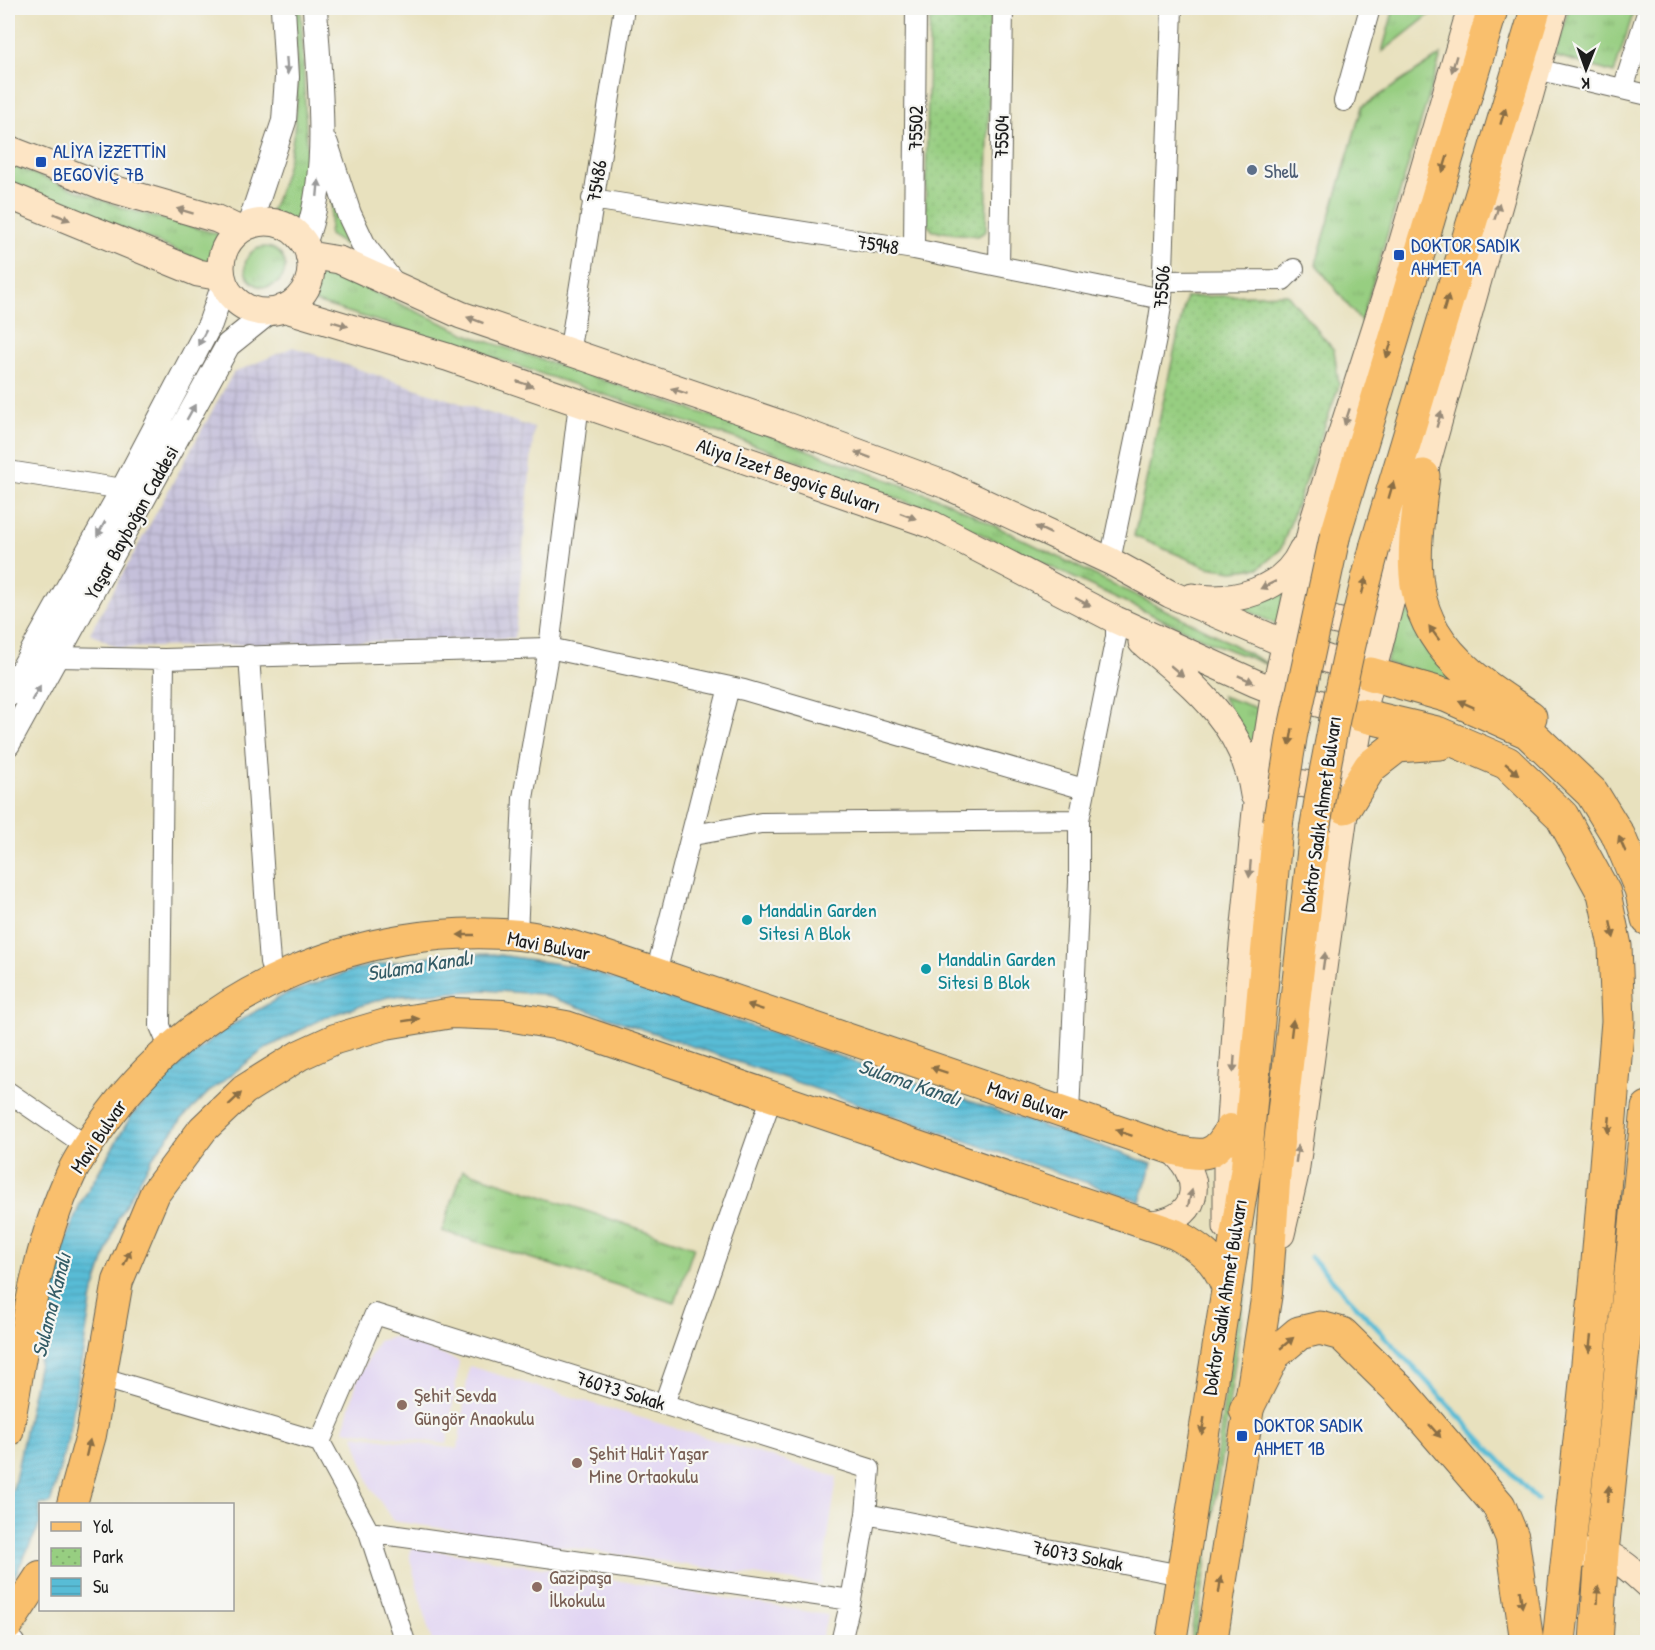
<svg xmlns="http://www.w3.org/2000/svg" width="1655" height="1650" viewBox="0 0 1655 1650" font-family="'Patrick Hand',sans-serif">
<style>
.built{fill:#e1d4f3}
.industrial{fill:url(#industrial-grid)}
.grass{fill:url(#grass-tufts);stroke:#5a754e;stroke-width:1.5}
.park{fill:url(#park-dots);stroke:#5a754e;stroke-width:1.5}
.water{fill:url(#water-rules);stroke:#3a6c79;stroke-width:1.5}
.lines{fill:none;stroke-linecap:round;stroke-linejoin:round}
.stream{stroke:#58bcd6;stroke-width:5}
.minor-casing{stroke:#636155;stroke-width:22}
.tertiary-casing{stroke:#636155;stroke-width:26}
.secondary-casing{stroke:#636155;stroke-width:29}
.primary-casing{stroke:#636155;stroke-width:32}
.motorway-casing{stroke:#636155;stroke-width:35}
.minor{stroke:#fff;stroke-width:20}
.tertiary{stroke:#fff;stroke-width:24}
.secondary{stroke:#fde5c5;stroke-width:27}
.primary{stroke:#f9bf6d;stroke-width:30}
.motorway{stroke:#f9bf6d;stroke-width:33}
.primary-bridge-casing{stroke:#636155;stroke-width:32;stroke-linecap:butt}
.primary-bridge{stroke:#f9bf6d;stroke-width:30}
.oneway{fill:#988b79}
.oneway2{fill:#999}
.oneway3{fill:#8a6e44}
.transit-dot{fill:#1a4fb4;stroke:#f6f6f2;stroke-width:2}
.service-dot{fill:#5c6f8a;stroke:#f6f6f2;stroke-width:2}
.culture-dot{fill:#0f9aa8;stroke:#f6f6f2;stroke-width:2}
.education-dot{fill:#8d6e63;stroke:#f6f6f2;stroke-width:2}
.labels{text-anchor:middle;dominant-baseline:central;stroke-width:4.5;stroke-linejoin:round;paint-order:stroke}
.street-label{font-size:20px;fill:#1c1c1c;stroke:#f6f6f2}
.transit-label{font-size:20px;fill:#164399;stroke:#f6f6f2;text-anchor:start}
.service-label{font-size:20px;fill:#4e5e75;stroke:#f6f6f2;text-anchor:start}
.culture-label{font-size:20px;fill:#0d838f;stroke:#f6f6f2;text-anchor:start}
.education-label{font-size:20px;fill:#785e54;stroke:#f6f6f2;text-anchor:start}
.water-label{font-size:21px;font-style:italic;fill:#345c66;stroke:#f6f6f2}
</style>
<defs>
<pattern id="industrial-grid" width="8" height="8" patternUnits="userSpaceOnUse" patternTransform="scale(1.5)"><rect width="8" height="8" fill="#c5c0da"/><path d="M0 4h8M4 0v8" fill="none" stroke="#a9a4ba"/></pattern>
<pattern id="grass-tufts" width="24" height="20" patternUnits="userSpaceOnUse" patternTransform="scale(1.5)"><rect width="24" height="20" fill="#97ce81"/><path d="M3 7l-1-3M5 7V3M7 7l1-3M15 17l-1-3M17 17v-4M19 17l1-3" fill="none" stroke="#82b06f"/></pattern>
<pattern id="park-dots" width="8" height="8" patternUnits="userSpaceOnUse" patternTransform="scale(1.5)"><rect width="8" height="8" fill="#97ce81"/><path d="M2 2h.1M6 6h.1" fill="none" stroke="#82b06f" stroke-width="1.8" stroke-linecap="round"/></pattern>
<pattern id="water-rules" width="6" height="5" patternUnits="userSpaceOnUse" patternTransform="scale(1.5)"><rect width="6" height="5" fill="#58bcd6"/><path d="M0 2.5h6" fill="none" stroke="#4ca1b7"/></pattern>
</defs>
<rect width="100%" height="100%" fill="#f6f6f2"/>
<filter id="ink" filterUnits="userSpaceOnUse"><feTurbulence type="fractalNoise" baseFrequency=".0167" numOctaves="2"/><feDisplacementMap in="SourceGraphic" scale="12" xChannelSelector="R" yChannelSelector="G"/><feConvolveMatrix kernelMatrix="1 2 1 2 8 2 1 2 1" color-interpolation-filters="sRGB"/></filter>
<filter id="wash" filterUnits="userSpaceOnUse"><feTurbulence type="fractalNoise" baseFrequency=".008" numOctaves="4" result="noise"/><feDisplacementMap in="SourceGraphic" scale="24" xChannelSelector="R" yChannelSelector="G"/><feGaussianBlur stdDeviation="1.35" result="paint"/><feColorMatrix in="noise" values="0 0 0 0 0 0 0 0 0 0 0 0 0 0 0 0 0 1.4 0 .05"/><feComposite in="paint" operator="in"/></filter>
<g filter="url(#wash)">
<rect width="100%" height="100%" fill="#e8e1be"/>
<path class="built" d="M394,1337L459,1361L447,1444L344,1430L357,1380L378,1341Z
M469,1366L837,1477L821,1585L393,1521L370,1486L354,1435L458,1449Z
M414,1547L828,1615L820,1642H432L410,1559V1551Z"/>
<path class="industrial" d="M293,347L534,428L515,638L118,648L90,633L233,373Z"/>
<path class="grass" d="M294,8H301L307,151L300,226L269,216C303,142 298,87 294,8Z
M1394,8H1438L1382,52Z
M1569,8H1635L1614,73L1554,55Z
M1441,55L1361,322L1316,264L1362,107Z
M8,164L123,208L222,235L215,250L214,266L8,181Z
M335,173L353,250L329,235Z
M245 267a20 20 0 1 1 40 0a20 20 0 1 1-40 0Z
M318,267L471,336L756,431L945,501L1216,635L1271,666L1212,643L939,514L752,444L467,349L306,299L314,285Z
M1286,585L1279,626L1235,604Z
M1403,602L1424,642L1463,685L1386,663Z
M1222,696L1262,710L1256,767L1241,730Z
M463,1170L694,1247L675,1303L442,1231Z
M1242,1277L1247,1279L1195,1642H1190Z"/>
<path class="park" d="M930,8H991L986,231L978,236L933,231L925,222Z
M1287,294L1334,350L1339,386L1281,549L1259,568L1233,571L1207,567L1134,536L1186,297Z"/>
<path class="water" d="M493,954L579,967L1152,1164L1140,1201L541,994L484,990L388,997L325,1017L265,1049L210,1091L182,1119L153,1157L118,1218L92,1297L69,1435L51,1501L49,1504H40V1524L8,1590V1499L14,1485L62,1250L80,1204L131,1116L177,1068L223,1030L284,995L356,969L436,955Z"/>
<g class="lines">
<path class="stream" d="M1311,1257L1536,1499"/>
</g>
</g>
<g filter="url(#ink)">
<g class="lines">
<defs>
<path id="minor" d="M1536,69L1648,95
M1623,89L1648,10
M1344,101L1370,8
M592,199L914,249L1162,299
M914,249L916,8
M999,266L1003,8
M1162,281L1283,280L1294,269
M569,354L624,8
M8,471L123,489
M1110,561L1156,339L1162,299L1172,8
M249,655L267,923L270,962L275,981
M57,657L164,659L549,648L744,690L1084,789
M164,659L160,1026L170,1049
M693,835L761,823L1079,820
M517,935L523,798L549,648L579,403
M656,973L729,687
M8,1092L88,1147
M1069,1114L1079,882V820L1116,637V620
M100,1377L320,1442L375,1314L870,1469L866,1514L1181,1575
M664,1404L772,1096
M320,1442L369,1532L405,1642
M369,1532L851,1600
M8,1642H14
M841,1642L851,1600L866,1514"/>
<path id="tertiary" d="M326,144L349,214L365,248L395,286
M249,226L284,121L287,77L283,8
M304,244C332,170 319,85 315,8
M8,695L123,489L210,324L224,284
M8,744L228,345L269,312"/>
<path id="secondary" d="M8,149L106,187L217,219L240,230
M8,195L198,273L221,277
M221 267a45 45 0 1 1 90 0a45 45 0 1 1-90 0Z
M309,255L339,260L461,315L778,423L946,485L1110,561L1170,594L1286,644L1366,673
M283,308L447,357L933,525L1116,620L1255,683L1275,691L1357,714
M1307,596C1319,622 1350,631 1375,613
M1192,597C1233,604 1284,591 1302,550
M1142,642C1194,685 1244,724 1254,795
M1267,798C1287,777 1320,778 1334,806
M1147,1224C1198,1223 1208,1180 1171,1149
M1227,1227V1165L1239,987L1256,811L1275,691L1313,523L1399,255L1471,8
M1281,1234L1295,1174L1345,807L1361,715L1423,476L1554,8
M1585,1554C1607,1545 1632,1571 1648,1585"/>
<path id="primary" d="M1335,536L1493,8
M1375,546L1536,8
M8,1432C24,1345 33,1255 71,1174C81,1153 96,1133 110,1114C203,989 363,921 519,935C565,940 612,959 656,973L1171,1149C1201,1156 1214,1160 1230,1129
M72,1504L91,1435L118,1281L155,1193L203,1129L244,1090L300,1055L335,1039L386,1024L452,1013L503,1015L566,1026L1175,1234C1199,1247 1216,1259 1226,1286
M8,1625L40,1576
M1171,1642L1246,1167L1278,822
M1212,1642L1267,1293L1276,1169L1315,828"/>
<path id="motorway" d="M1423,476C1413,557 1401,615 1470,674C1488,690 1510,703 1530,717
M1371,674L1448,696L1528,732L1592,793L1619,837L1641,889L1648,919
M1361,715L1437,733L1507,763L1562,816L1604,893L1615,946L1618,1021L1596,1286L1559,1642
M1345,807L1370,767L1397,746L1440,743
M1246,1410L1274,1354L1299,1333L1320,1328L1342,1334L1399,1390L1499,1506L1512,1537L1527,1642
M1596,1642L1602,1552L1648,1108"/>
</defs>
<use href="#minor" class="minor-casing"/>
<use href="#tertiary" class="tertiary-casing"/>
<use href="#secondary" class="secondary-casing"/>
<use href="#primary" class="primary-casing"/>
<use href="#motorway" class="motorway-casing"/>
<use href="#minor" class="minor"/>
<use href="#tertiary" class="tertiary"/>
<use href="#secondary" class="secondary"/>
<use href="#primary" class="primary"/>
<use href="#motorway" class="motorway"/>
<defs>
<path id="primary-bridge" d="M1278,822L1292,735L1335,536
M1315,828C1330,733 1350,640 1375,546"/>
</defs>
<use href="#primary-bridge" class="primary-bridge-casing"/>
<use href="#primary-bridge" class="primary-bridge"/>
</g>
<defs><path id="oneway-solid" d="M-6-.8H1V-3.2L6.5 0L1 3.2V.8H-6Z" transform="scale(1.5)"/></defs>
<g class="oneway">
<use href="#oneway-solid" transform="translate(1454 64) rotate(106)"/>
<use href="#oneway-solid" transform="translate(185 211) rotate(-163)"/>
<use href="#oneway-solid" transform="translate(1497 211) rotate(-74)"/>
<use href="#oneway-solid" transform="translate(62 217) rotate(22)"/>
<use href="#oneway-solid" transform="translate(475 320) rotate(-160)"/>
<use href="#oneway-solid" transform="translate(340 324) rotate(17)"/>
<use href="#oneway-solid" transform="translate(525 384) rotate(19)"/>
<use href="#oneway-solid" transform="translate(679 391) rotate(-162)"/>
<use href="#oneway-solid" transform="translate(1347 417) rotate(108)"/>
<use href="#oneway-solid" transform="translate(1439 419) rotate(-74)"/>
<use href="#oneway-solid" transform="translate(863 455) rotate(-160)"/>
<use href="#oneway-solid" transform="translate(908 516) rotate(20)"/>
<use href="#oneway-solid" transform="translate(1043 530) rotate(-155)"/>
<use href="#oneway-solid" transform="translate(1268 585) rotate(154)"/>
<use href="#oneway-solid" transform="translate(1083 602) rotate(28)"/>
<use href="#oneway-solid" transform="translate(1177 671) rotate(40)"/>
<use href="#oneway-solid" transform="translate(1246 679) rotate(24)"/>
<use href="#oneway-solid" transform="translate(1250 869) rotate(95)"/>
<use href="#oneway-solid" transform="translate(1324 961) rotate(-82)"/>
<use href="#oneway-solid" transform="translate(1234 1064) rotate(94)"/>
<use href="#oneway-solid" transform="translate(1297 1154) rotate(-82)"/>
<use href="#oneway-solid" transform="translate(1190 1198) rotate(-76)"/>
</g>
<g class="oneway2">
<use href="#oneway-solid" transform="translate(287 66) rotate(86)"/>
<use href="#oneway-solid" transform="translate(318 188) rotate(-85)"/>
<use href="#oneway-solid" transform="translate(202 338) rotate(118)"/>
<use href="#oneway-solid" transform="translate(191 412) rotate(-61)"/>
<use href="#oneway-solid" transform="translate(101 529) rotate(119)"/>
<use href="#oneway-solid" transform="translate(36 693) rotate(-60)"/>
</g>
<g class="oneway3">
<use href="#oneway-solid" transform="translate(1503 116) rotate(-73)"/>
<use href="#oneway-solid" transform="translate(1445 164) rotate(107)"/>
<use href="#oneway-solid" transform="translate(1446 303) rotate(-74)"/>
<use href="#oneway-solid" transform="translate(1389 350) rotate(107)"/>
<use href="#oneway-solid" transform="translate(1391 490) rotate(-74)"/>
<use href="#oneway-solid" transform="translate(1364 586) rotate(-75)"/>
<use href="#oneway-solid" transform="translate(1434 633) rotate(-126)"/>
<use href="#oneway-solid" transform="translate(1466 704) rotate(-156)"/>
<use href="#oneway-solid" transform="translate(1291 737) rotate(100)"/>
<use href="#oneway-solid" transform="translate(1512 769) rotate(40)"/>
<use href="#oneway-solid" transform="translate(1622 844) rotate(-114)"/>
<use href="#oneway-solid" transform="translate(1612 930) rotate(78)"/>
<use href="#oneway-solid" transform="translate(466 935) rotate(180)"/>
<use href="#oneway-solid" transform="translate(755 1007) rotate(-161)"/>
<use href="#oneway-solid" transform="translate(411 1020) rotate(-9)"/>
<use href="#oneway-solid" transform="translate(1292 1028) rotate(-83)"/>
<use href="#oneway-solid" transform="translate(939 1070) rotate(-161)"/>
<use href="#oneway-solid" transform="translate(235 1099) rotate(-43)"/>
<use href="#oneway-solid" transform="translate(1609 1125) rotate(95)"/>
<use href="#oneway-solid" transform="translate(1124 1133) rotate(-161)"/>
<use href="#oneway-solid" transform="translate(127 1258) rotate(-67)"/>
<use href="#oneway-solid" transform="translate(1287 1343) rotate(-40)"/>
<use href="#oneway-solid" transform="translate(1590 1344) rotate(96)"/>
<use href="#oneway-solid" transform="translate(1203 1426) rotate(99)"/>
<use href="#oneway-solid" transform="translate(1435 1431) rotate(49)"/>
<use href="#oneway-solid" transform="translate(88 1448) rotate(-77)"/>
<use href="#oneway-solid" transform="translate(1608 1494) rotate(-84)"/>
<use href="#oneway-solid" transform="translate(1220 1585) rotate(-82)"/>
<use href="#oneway-solid" transform="translate(1598 1595) rotate(-87)"/>
<use href="#oneway-solid" transform="translate(1521 1599) rotate(82)"/>
</g>
</g>
<g class="transit-dot">
<rect x="35" y="156" width="12" height="12" rx="3"/>
<rect x="1393" y="249" width="12" height="12" rx="3"/>
<rect x="1236" y="1430" width="12" height="12" rx="3"/>
</g>
<circle class="service-dot" cx="1252" cy="170" r="6"/>
<g class="culture-dot">
<circle cx="747" cy="920" r="6"/>
<circle cx="926" cy="969" r="6"/>
</g>
<g class="education-dot">
<circle cx="402" cy="1405" r="6"/>
<circle cx="577" cy="1463" r="6"/>
<circle cx="537" cy="1587" r="6"/>
</g>
<g class="labels">
<g class="street-label">
<text transform="translate(915 128) rotate(-89)">75502</text>
<text transform="translate(1001 137) rotate(-89)">75504</text>
<text transform="translate(596 181) rotate(-81)">75486</text>
<text transform="translate(878 244) rotate(9)">75948</text>
<text transform="translate(1161 287) rotate(-86)">75506</text>
<text transform="translate(789 475) rotate(19)">Aliya İzzet Begoviç Bulvarı</text>
<text transform="translate(131 522) rotate(-61)">Yaşar Bayboğan Caddesi</text>
<text transform="translate(1320 814) rotate(-82)">Doktor Sadık Ahmet Bulvarı</text>
<text transform="translate(549 945) rotate(11)">Mavi Bulvar</text>
<text transform="translate(1028 1100) rotate(19)">Mavi Bulvar</text>
<text transform="translate(98 1136) rotate(-56)">Mavi Bulvar</text>
<text transform="translate(1224 1297) rotate(-81)">Doktor Sadık Ahmet Bulvarı</text>
<text transform="translate(621 1390) rotate(17)">76073 Sokak</text>
<text transform="translate(1078 1555) rotate(11)">76073 Sokak</text>
</g>
<g class="transit-label">
<text x="53" y="150">ALİYA İZZETTİN<tspan x="53" dy="23">BEGOVİÇ 7B</tspan></text>
<text x="1411" y="244">DOKTOR SADIK<tspan x="1411" dy="23">AHMET 1A</tspan></text>
<text x="1254" y="1424">DOKTOR SADIK<tspan x="1254" dy="23">AHMET 1B</tspan></text>
</g>
<g class="service-label">
<text x="1264" y="170">Shell</text>
</g>
<g class="culture-label">
<text x="759" y="909">Mandalin Garden<tspan x="759" dy="23">Sitesi A Blok</tspan></text>
<text x="938" y="958">Mandalin Garden<tspan x="938" dy="23">Sitesi B Blok</tspan></text>
</g>
<g class="education-label">
<text x="414" y="1394">Şehit Sevda<tspan x="414" dy="23">Güngör Anaokulu</tspan></text>
<text x="589" y="1452">Şehit Halit Yaşar<tspan x="589" dy="23">Mine Ortaokulu</tspan></text>
<text x="549" y="1576">Gazipaşa<tspan x="549" dy="23">İlkokulu</tspan></text>
</g>
<g class="water-label">
<text transform="translate(420 965) rotate(-9)">Sulama Kanalı</text>
<text transform="translate(910 1082) rotate(19)">Sulama Kanalı</text>
<text transform="translate(51 1305) rotate(-76)">Sulama Kanalı</text>
</g>
</g>
<rect width="1655" height="1650" fill="none" stroke="#f6f6f2" stroke-width="30"/>
<rect x="39" y="1503" width="195" height="108" fill="#f6f6f2" stroke="#9f9f9c" stroke-width="1.5"/>
<rect x="51" y="1522" width="30" height="9" fill="#f9bf6d" stroke="#9f9f9c" stroke-width="1.5"/>
<text x="93" y="1533" font-size="18" fill="#1c1c1c">Yol</text>
<rect x="51" y="1548" width="30" height="18" fill="url(#park-dots)" stroke="#9f9f9c" stroke-width="1.5"/>
<text x="93" y="1563" font-size="18" fill="#1c1c1c">Park</text>
<rect x="51" y="1578" width="30" height="18" fill="url(#water-rules)" stroke="#9f9f9c" stroke-width="1.5"/>
<text x="93" y="1593" font-size="18" fill="#1c1c1c">Su</text>
<g transform="translate(1586 69) rotate(181)" stroke="#f6f6f2" stroke-width="4.5" paint-order="stroke">
<path d="M0-4.5L10 22L0 15L-10 22Z" fill="#1c1c1c"/>
<text y="-9" font-size="16" font-weight="bold" text-anchor="middle" fill="#1c1c1c">K</text>
</g>
</svg>
